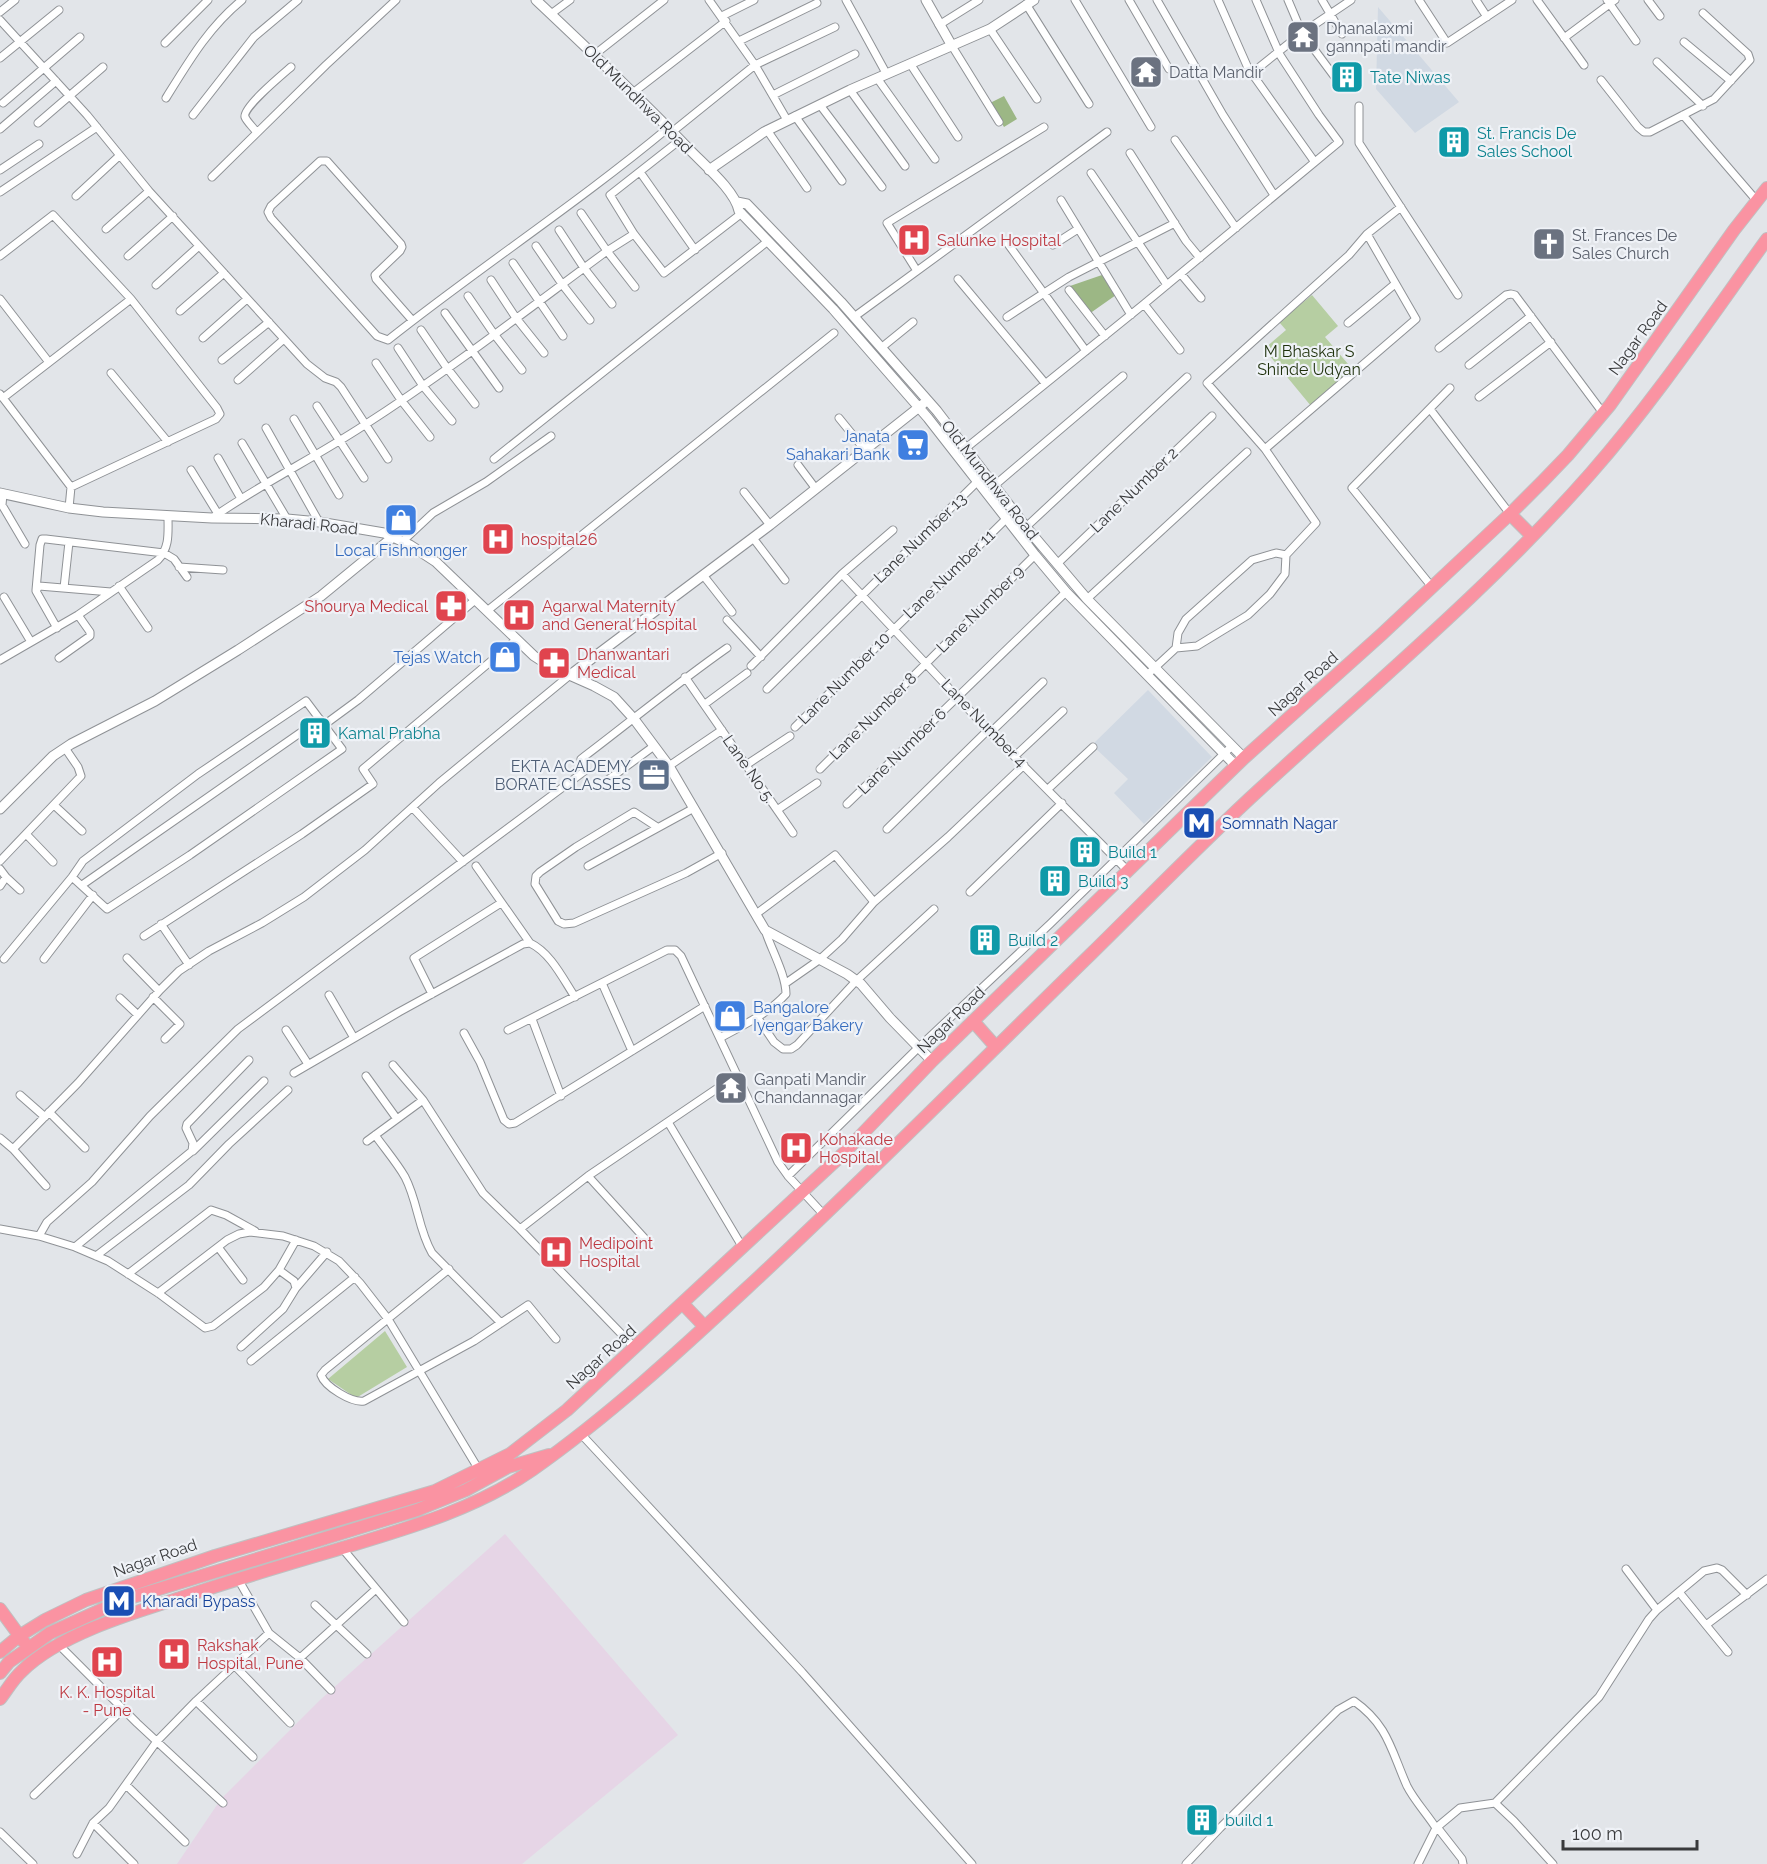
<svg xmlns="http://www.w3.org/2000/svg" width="1767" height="1864" viewBox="0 0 1767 1864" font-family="Raleway,sans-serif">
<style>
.built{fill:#d1d9e3}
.industrial{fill:#e6d5e6}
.green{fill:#b6cea2}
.forest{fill:#9cb785}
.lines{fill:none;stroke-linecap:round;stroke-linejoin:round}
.minor-casing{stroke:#8f9296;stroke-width:9}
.tertiary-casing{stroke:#8f9296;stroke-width:11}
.trunk-casing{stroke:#c0c0c1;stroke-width:14}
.minor{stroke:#fff;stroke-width:7}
.tertiary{stroke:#fff;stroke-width:9}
.trunk{stroke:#fa93a2;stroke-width:12}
.labels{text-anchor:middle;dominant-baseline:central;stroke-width:4.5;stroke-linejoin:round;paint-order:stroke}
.worship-label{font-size:16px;fill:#5b616d;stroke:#eff2f7;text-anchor:start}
.culture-label{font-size:16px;fill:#0d838f;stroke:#eff2f7;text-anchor:start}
.street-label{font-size:16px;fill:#393a3c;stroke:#eff2f7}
.health-label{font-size:16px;fill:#be3a42;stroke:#eff2f7;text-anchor:start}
.park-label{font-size:16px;fill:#1e300b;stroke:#eff2f7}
.shop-label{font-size:16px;fill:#366cbe;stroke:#eff2f7;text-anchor:end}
.service-label{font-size:16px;fill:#4e5e75;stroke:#eff2f7;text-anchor:end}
.transit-label{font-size:16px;fill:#164399;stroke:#eff2f7;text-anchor:start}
</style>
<rect width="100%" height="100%" fill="#e2e5e9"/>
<path class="built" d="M1378,7L1459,102L1415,133L1376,89Z
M1148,690L1212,757L1144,824L1114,793L1128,779L1092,745Z"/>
<path class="industrial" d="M505,1534L678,1735L522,1864H177L221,1799L320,1700Z"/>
<path class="green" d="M1312,295L1338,326L1325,337L1354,371L1311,406L1264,349L1286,330L1279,322Z
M385,1331L407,1367L356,1398L328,1379Z"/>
<path class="forest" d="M1004,96L1017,119L1004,127L990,103Z
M1102,275L1116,295L1089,314L1070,286Z"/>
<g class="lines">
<defs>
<path id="minor" d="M709,0L755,65L787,120
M846,0L886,73
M1075,0L1151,127
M1129,0L1169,69
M1157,0L1223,115L1274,195
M1218,0L1248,68L1314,161
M1288,0L1302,33L1334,76
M1322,0L1342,34
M1419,0L1447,43L1512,0
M1476,0L1487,17
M1537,0L1584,65
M1607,0L1636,41
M1648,0L1660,16
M1026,4L1089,104
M0,12L15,0
M551,14L570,0
M722,16L754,0
M0,20L87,115L149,191L307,364L325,378L336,382L341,387L388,459
M939,25L979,0
M990,29L1037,99
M1564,38L1615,0
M739,41L817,3
M1684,42L1731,81
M165,43L208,0
M952,46L999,122
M594,55L664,0
M0,58L59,10
M1657,62L1703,106
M911,65L958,137
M1252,73L1302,33L1351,0
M877,78L935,159
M1601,80L1638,127L1644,132H1650L1714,99L1750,60L1748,54L1703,13
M850,90L905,166
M634,92L726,21
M773,95L855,54
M166,98C189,61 208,28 242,0
M3,103L80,37
M820,105L882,187
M1359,106V143L1458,295
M193,115L254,37L298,0
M1683,115L1757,201
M795,116L842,181
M38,123L103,67
M0,129L56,81
M767,130L807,188
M672,132L755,65L835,27
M257,133C254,128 247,122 245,117C242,108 283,74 291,67
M1175,140L1236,228
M1130,153L1186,241L1200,258
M0,170L39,144
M640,172L695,250
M1091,173L1167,285
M212,177L326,65L396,0
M0,192L97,127
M76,196L119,156
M1061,200L1131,315
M581,213L607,251L635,287
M106,229L149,191
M559,230L584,268L612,304
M634,234L664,273L742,213
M1008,244L1086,351
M1053,245L1078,229
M536,246L562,284L590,320
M0,256L53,215L131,299L217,408L220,414L216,419L71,487
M128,256L173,216
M513,263L563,336
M917,271L887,223L1044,127
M1181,274L1201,298
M958,279L1045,383
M491,280L516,318L544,353
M156,285L199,246
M1069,290L1105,336
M468,296L494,334L522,370
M0,299L48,361
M1144,304L1180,350
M180,311L224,273
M445,313L499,388
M854,317L1107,132
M1007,317L1069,277L1175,223
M412,320L376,279L375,275L400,251L402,247L401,244L327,161H320L271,206L268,212L271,218L377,336L388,340C480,267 578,203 668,128
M1348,323L1395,284
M421,330L447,368L475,404
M203,338L247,299
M398,348L423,386L452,421
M881,348L913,322
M1439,348L1506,295L1511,294L1515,295L1603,413
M222,360L269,322
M376,363L401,400L430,437
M1469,365L1531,316
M111,373L168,442
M238,380L284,339
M0,394L71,487L69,508
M1479,397L1551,342
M3,398L131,299
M317,406L364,478
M1430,409L1510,514
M839,418L865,450
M294,419L339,495
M266,428L319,522
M242,443L287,519
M966,448L1144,304L1339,142L1319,115L1280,55L1256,0
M1265,449L1416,319L1367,234
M218,458L240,497
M494,459L768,241
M798,465L816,489
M191,470L218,514
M995,485L1123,376
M744,492L770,525
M3,494L2,505L25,544
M212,518C261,484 314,458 363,426C447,372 527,310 607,251L634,234L610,195L680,140
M1026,527L1187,377
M753,538L785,580
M403,541L433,513L486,482L551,436
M1057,564L1212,416
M179,567L223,570
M842,574L988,730L1128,871
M703,575L732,612
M119,586L148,628
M1432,587L1352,488L1450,388
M64,588L69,542
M36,590L40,545L42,539H46L164,553L174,559L187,577
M4,597L31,642
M1087,599L1247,452
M487,611L834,333
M727,620L761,657
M57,628L36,591L39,586L111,592
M1176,648L1197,646L1248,615L1270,594L1285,574L1286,555L1316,523L1265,449L1207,383L1349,255L1367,234L1401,207
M59,658L90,636V632L78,615
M0,660L78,615L158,560C170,547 168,533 168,516
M751,666L842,574L893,530
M1147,675L1176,648L1178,633L1186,619L1252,560L1276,553L1286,555
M685,677L793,833
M767,689L978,481
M705,704L747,673
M324,725L358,700L475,600
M795,727L1006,519
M991,732L1043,682
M1015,756L1063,711
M746,765L790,736
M669,766L722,730
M820,769L1035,555
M605,782L654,746
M1048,789L1093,747
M847,804L1066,592
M54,805L82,831
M413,808L463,862
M777,810L817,783
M657,827L634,812L576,847L540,872L536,876L535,884L558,921L564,924L574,923L686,873L722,853
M887,829L988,730
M26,834L53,862
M0,861L81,776L78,767L65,748
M476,866L530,943
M588,866L694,808
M0,869L6,877L0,886
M6,877L20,890
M82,885L320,719
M970,892L1062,803
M756,914L835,855L874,902
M161,924L189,965
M144,936L302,834L373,784L363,769L516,640
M127,958L159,991
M4,959L72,877L83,861L198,774L306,701L342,749L190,855L107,909L72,877
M44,959L93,895
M602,983L632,1051
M786,983L819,960L842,939L874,902L948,837L1024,765
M432,994L414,958L501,903
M329,995L354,1038
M153,997L180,1024L165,1039
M120,998L138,1015
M757,1017L774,1042L783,1049H791L797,1045L856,981L934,909
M532,1019L561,1096
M286,1030L308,1064
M508,1030L667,950H675L681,956L778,1162L788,1176L825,1216
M464,1033L480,1062L504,1120L509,1124L515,1123L705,1006
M720,1038C743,1025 768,1014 786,994C786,975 771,949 765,930
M393,1065L423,1100L483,1193L520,1229L635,1348
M294,1073L399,1012L523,944L530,943C551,953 563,979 575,997
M366,1076L397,1119
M20,1095L45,1117
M49,1112L85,1148
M668,1122L743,1248
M375,1135C385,1149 397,1163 405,1177C418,1202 418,1229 432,1253L501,1323
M0,1138L13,1149L46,1186
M367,1141L423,1100
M13,1149L78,1083L160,990L179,971L209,951L262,923L304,897L365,850L439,783L570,675
M193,1151L264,1081
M588,1176L648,1242
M788,1176L919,1047L1050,924L1232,746
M0,1229L39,1236L75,1247L108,1261L158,1293L205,1328L213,1326L264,1287L279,1270
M520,1229L588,1176L737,1075
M39,1236L47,1222L92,1182L150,1116L238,1029L586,770L581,759C630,722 677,683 727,648
M75,1247L192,1151L193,1143L186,1128L187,1124L249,1060
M218,1247L243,1280
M96,1256L189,1185L229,1144L288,1090
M449,1269L325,1370L321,1375C325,1387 352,1403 364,1401L474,1341L528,1305L556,1339
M128,1274L211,1210L226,1215L255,1231
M296,1288L327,1252
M158,1293L227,1240L239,1234L250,1232L283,1236L314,1246L339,1261L360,1283L388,1319L479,1470
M241,1347L283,1309L296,1288L294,1281L279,1270L296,1240
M251,1361L355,1277
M581,1434L802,1672L972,1864
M342,1548L404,1622
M1626,1569L1657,1610
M238,1579L269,1633L300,1658L331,1690
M1679,1592L1728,1652
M315,1605L367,1654
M1706,1625L1767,1579
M59,1645L137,1723L223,1803
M300,1658L376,1589
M235,1666L290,1723
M196,1701L253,1757
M126,1785L185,1842
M34,1795L123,1709
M1495,1803L1599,1697L1649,1619L1657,1610L1704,1571L1717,1568L1722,1570L1747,1595
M93,1823L134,1864
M1437,1827L1462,1859L1463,1864
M0,1832L33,1864
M77,1854L93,1823L109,1808L157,1741L196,1701L269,1633
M1186,1864L1220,1828L1338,1710L1354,1701C1388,1725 1391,1750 1407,1786C1414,1800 1427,1814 1436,1828L1460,1808L1495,1803L1514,1821L1553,1864
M1418,1864L1436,1828"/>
<path id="tertiary" d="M536,0C588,49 639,97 688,148C703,164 735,190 739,211L833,309L928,418L1035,555L1066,592L1236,766
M926,0L952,46
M709,170L764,132L850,90L990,29L1034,0
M737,202L747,204L841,302L937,411L1026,527L1087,599L1244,758
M0,493L69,508L103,512L212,518L287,519L319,522L384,533L410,545L436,562L534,656L551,667L594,686L614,697L634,719L669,766L765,930L847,974L861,984L890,1018L932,1061
M570,675L770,525L923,404
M0,809L53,756L71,744L155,701L238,650L321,596L393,537"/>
<path id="trunk" d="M1510,514L1532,536
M973,1021L996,1047
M683,1304L705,1327
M0,1609L24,1642
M0,1652L19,1636L45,1620L86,1600L215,1556L435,1491L510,1454L567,1410L845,1152L932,1061L1244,758L1382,634L1510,514L1543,481L1568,455L1610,405L1734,230L1767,188
M0,1673L9,1662L50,1633L123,1600L417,1510L466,1490L508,1467L549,1455
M0,1699C7,1690 13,1679 22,1671C58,1635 132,1613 180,1598C236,1579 292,1563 349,1546C412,1527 477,1508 532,1470C609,1416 678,1352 747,1288C865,1179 977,1065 1092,953C1148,898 1202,842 1260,789C1372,686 1490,588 1591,473C1655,400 1710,318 1767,239"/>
</defs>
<use href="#minor" class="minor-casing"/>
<use href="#tertiary" class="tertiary-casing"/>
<use href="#trunk" class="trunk-casing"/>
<use href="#minor" class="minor"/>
<use href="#tertiary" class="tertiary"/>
<use href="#trunk" class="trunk"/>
</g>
<defs>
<symbol id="temple-square" viewBox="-11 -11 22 22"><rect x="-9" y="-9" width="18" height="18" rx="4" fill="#6b7280" stroke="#eff2f7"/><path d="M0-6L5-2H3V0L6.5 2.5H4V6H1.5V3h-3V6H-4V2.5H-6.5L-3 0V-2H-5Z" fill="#fff"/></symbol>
<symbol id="building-square" viewBox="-11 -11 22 22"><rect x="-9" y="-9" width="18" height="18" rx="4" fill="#0f9aa8" stroke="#eff2f7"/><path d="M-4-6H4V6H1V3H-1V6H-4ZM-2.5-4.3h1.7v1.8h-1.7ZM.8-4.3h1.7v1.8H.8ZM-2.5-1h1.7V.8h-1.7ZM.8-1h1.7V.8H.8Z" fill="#fff"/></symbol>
<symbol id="hospital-square" viewBox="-11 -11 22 22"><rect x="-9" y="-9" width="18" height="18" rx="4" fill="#e0444e" stroke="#eff2f7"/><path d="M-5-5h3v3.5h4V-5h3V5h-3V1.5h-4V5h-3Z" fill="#fff"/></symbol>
<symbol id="church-square" viewBox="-11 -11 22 22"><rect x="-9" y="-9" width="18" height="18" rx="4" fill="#6b7280" stroke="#eff2f7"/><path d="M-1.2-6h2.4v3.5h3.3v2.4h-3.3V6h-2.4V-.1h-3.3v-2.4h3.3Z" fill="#fff"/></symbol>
<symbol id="supermarket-square" viewBox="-11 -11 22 22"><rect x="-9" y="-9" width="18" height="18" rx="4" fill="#3f7fe0" stroke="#eff2f7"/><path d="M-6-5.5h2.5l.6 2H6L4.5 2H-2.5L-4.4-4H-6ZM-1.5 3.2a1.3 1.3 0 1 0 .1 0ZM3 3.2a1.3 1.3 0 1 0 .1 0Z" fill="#fff"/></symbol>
<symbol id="shop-square" viewBox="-11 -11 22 22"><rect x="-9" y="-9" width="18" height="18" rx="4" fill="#3f7fe0" stroke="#eff2f7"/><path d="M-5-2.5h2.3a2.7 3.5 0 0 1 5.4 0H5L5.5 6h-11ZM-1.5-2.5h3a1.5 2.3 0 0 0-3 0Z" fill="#fff"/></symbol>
<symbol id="pharmacy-square" viewBox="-11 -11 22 22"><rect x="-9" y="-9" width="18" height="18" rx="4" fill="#e0444e" stroke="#eff2f7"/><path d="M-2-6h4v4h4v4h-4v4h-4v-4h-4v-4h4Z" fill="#fff"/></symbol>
<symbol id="office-square" viewBox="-11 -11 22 22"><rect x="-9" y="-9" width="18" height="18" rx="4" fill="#5c6f8a" stroke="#eff2f7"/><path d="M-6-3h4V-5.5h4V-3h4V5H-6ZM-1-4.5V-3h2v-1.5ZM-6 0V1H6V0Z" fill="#fff"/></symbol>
<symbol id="metro-square" viewBox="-11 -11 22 22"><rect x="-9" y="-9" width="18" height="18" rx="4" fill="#1a4fb4" stroke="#eff2f7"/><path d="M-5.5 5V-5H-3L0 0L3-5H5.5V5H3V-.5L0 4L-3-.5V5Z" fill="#fff"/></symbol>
</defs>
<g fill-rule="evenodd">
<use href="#temple-square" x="1284" y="18" width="38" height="38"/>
<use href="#temple-square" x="1127" y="53" width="38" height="38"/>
<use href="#building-square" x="1328" y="58" width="38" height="38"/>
<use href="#building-square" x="1435" y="123" width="38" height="38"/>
<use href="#hospital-square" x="895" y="221" width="38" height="38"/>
<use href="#church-square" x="1530" y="225" width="38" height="38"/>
<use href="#supermarket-square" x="894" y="426" width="38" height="38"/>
<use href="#shop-square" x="382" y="501" width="38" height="38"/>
<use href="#hospital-square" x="479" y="520" width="38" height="38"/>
<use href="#pharmacy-square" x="432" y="587" width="38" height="38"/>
<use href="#hospital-square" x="500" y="596" width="38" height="38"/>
<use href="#shop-square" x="486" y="638" width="38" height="38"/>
<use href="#pharmacy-square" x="535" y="644" width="38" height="38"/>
<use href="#building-square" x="296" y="714" width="38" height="38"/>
<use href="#office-square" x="635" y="756" width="38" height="38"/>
<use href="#metro-square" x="1180" y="804" width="38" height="38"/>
<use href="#building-square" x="1066" y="833" width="38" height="38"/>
<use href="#building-square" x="1036" y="862" width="38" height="38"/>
<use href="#building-square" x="966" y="921" width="38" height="38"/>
<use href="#shop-square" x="711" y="997" width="38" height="38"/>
<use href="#temple-square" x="712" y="1069" width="38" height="38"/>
<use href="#hospital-square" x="777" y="1129" width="38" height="38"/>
<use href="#hospital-square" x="537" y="1233" width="38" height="38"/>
<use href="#metro-square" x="100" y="1582" width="38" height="38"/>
<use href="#hospital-square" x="155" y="1635" width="38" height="38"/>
<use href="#hospital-square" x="88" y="1643" width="38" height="38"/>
<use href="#building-square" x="1183" y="1801" width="38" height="38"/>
</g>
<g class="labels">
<g class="worship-label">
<text x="1326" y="28">Dhanalaxmi<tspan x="1326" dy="18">gannpati mandir</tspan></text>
<text x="1169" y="72">Datta Mandir</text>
<text x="1572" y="235">St. Frances De<tspan x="1572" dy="18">Sales Church</tspan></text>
<text x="754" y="1079">Ganpati Mandir<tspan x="754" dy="18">Chandannagar</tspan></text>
</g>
<g class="culture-label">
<text x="1370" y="77">Tate Niwas</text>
<text x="1477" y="133">St. Francis De<tspan x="1477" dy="18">Sales School</tspan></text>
<text x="338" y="733">Kamal Prabha</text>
<text x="1108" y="852">Build 1</text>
<text x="1078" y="881">Build 3</text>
<text x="1008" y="940">Build 2</text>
<text x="1225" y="1820">build 1</text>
</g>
<g class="street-label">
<text transform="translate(638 99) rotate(45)">Old Mundhwa Road</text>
<text transform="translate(1638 338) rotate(-54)">Nagar Road</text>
<text transform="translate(990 480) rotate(52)">Old Mundhwa Road</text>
<text transform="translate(1134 490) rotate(-44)">Lane Number 2</text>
<text transform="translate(309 524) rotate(6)">Kharadi Road</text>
<text transform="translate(920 538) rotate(-44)">Lane Number 13</text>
<text transform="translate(949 574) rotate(-44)">Lane Number 11</text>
<text transform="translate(980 609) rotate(-45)">Lane Number 9</text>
<text transform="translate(844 678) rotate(-45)">Lane Number 10</text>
<text transform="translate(1303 684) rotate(-42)">Nagar Road</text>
<text transform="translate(873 716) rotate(-45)">Lane Number 8</text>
<text transform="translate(984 723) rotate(46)">Lane Number 4</text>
<text transform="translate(902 751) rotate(-44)">Lane Number 6</text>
<text transform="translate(749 769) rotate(55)">Lane No 5.</text>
<text transform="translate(951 1020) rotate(-44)">Nagar Road</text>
<text transform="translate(601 1357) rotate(-42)">Nagar Road</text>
<text transform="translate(155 1558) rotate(-19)">Nagar Road</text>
</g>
<g class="health-label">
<text x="937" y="240">Salunke Hospital</text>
<text x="521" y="539">hospital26</text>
<text x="428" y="606" text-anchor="end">Shourya Medical</text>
<text x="542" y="606">Agarwal Maternity<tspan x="542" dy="18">and General Hospital</tspan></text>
<text x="577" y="654">Dhanwantari<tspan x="577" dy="18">Medical</tspan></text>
<text x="819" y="1139">Kohakade<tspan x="819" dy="18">Hospital</tspan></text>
<text x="579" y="1243">Medipoint<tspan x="579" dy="18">Hospital</tspan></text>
<text x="197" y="1645">Rakshak<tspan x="197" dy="18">Hospital, Pune</tspan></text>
<text x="107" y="1692" text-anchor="middle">K. K. Hospital<tspan x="107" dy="18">- Pune</tspan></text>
</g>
<g class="park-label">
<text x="1309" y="351">M Bhaskar S<tspan x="1309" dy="18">Shinde Udyan</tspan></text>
</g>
<g class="shop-label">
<text x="890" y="436">Janata<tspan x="890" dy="18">Sahakari Bank</tspan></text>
<text x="401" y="550" text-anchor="middle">Local Fishmonger</text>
<text x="482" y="657">Tejas Watch</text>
<text x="753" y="1007" text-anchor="start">Bangalore<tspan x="753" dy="18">Iyengar Bakery</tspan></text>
</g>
<g class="service-label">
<text x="631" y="766">EKTA ACADEMY<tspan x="631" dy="18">BORATE CLASSES</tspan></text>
</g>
<g class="transit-label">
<text x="1222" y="823">Somnath Nagar</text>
<text x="142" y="1601">Kharadi Bypass</text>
</g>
</g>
<path d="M1563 1840v9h134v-9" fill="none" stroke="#393a3c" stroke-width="3"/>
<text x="1572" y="1840" font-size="18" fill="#393a3c" stroke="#eff2f7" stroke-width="4.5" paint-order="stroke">100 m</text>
</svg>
